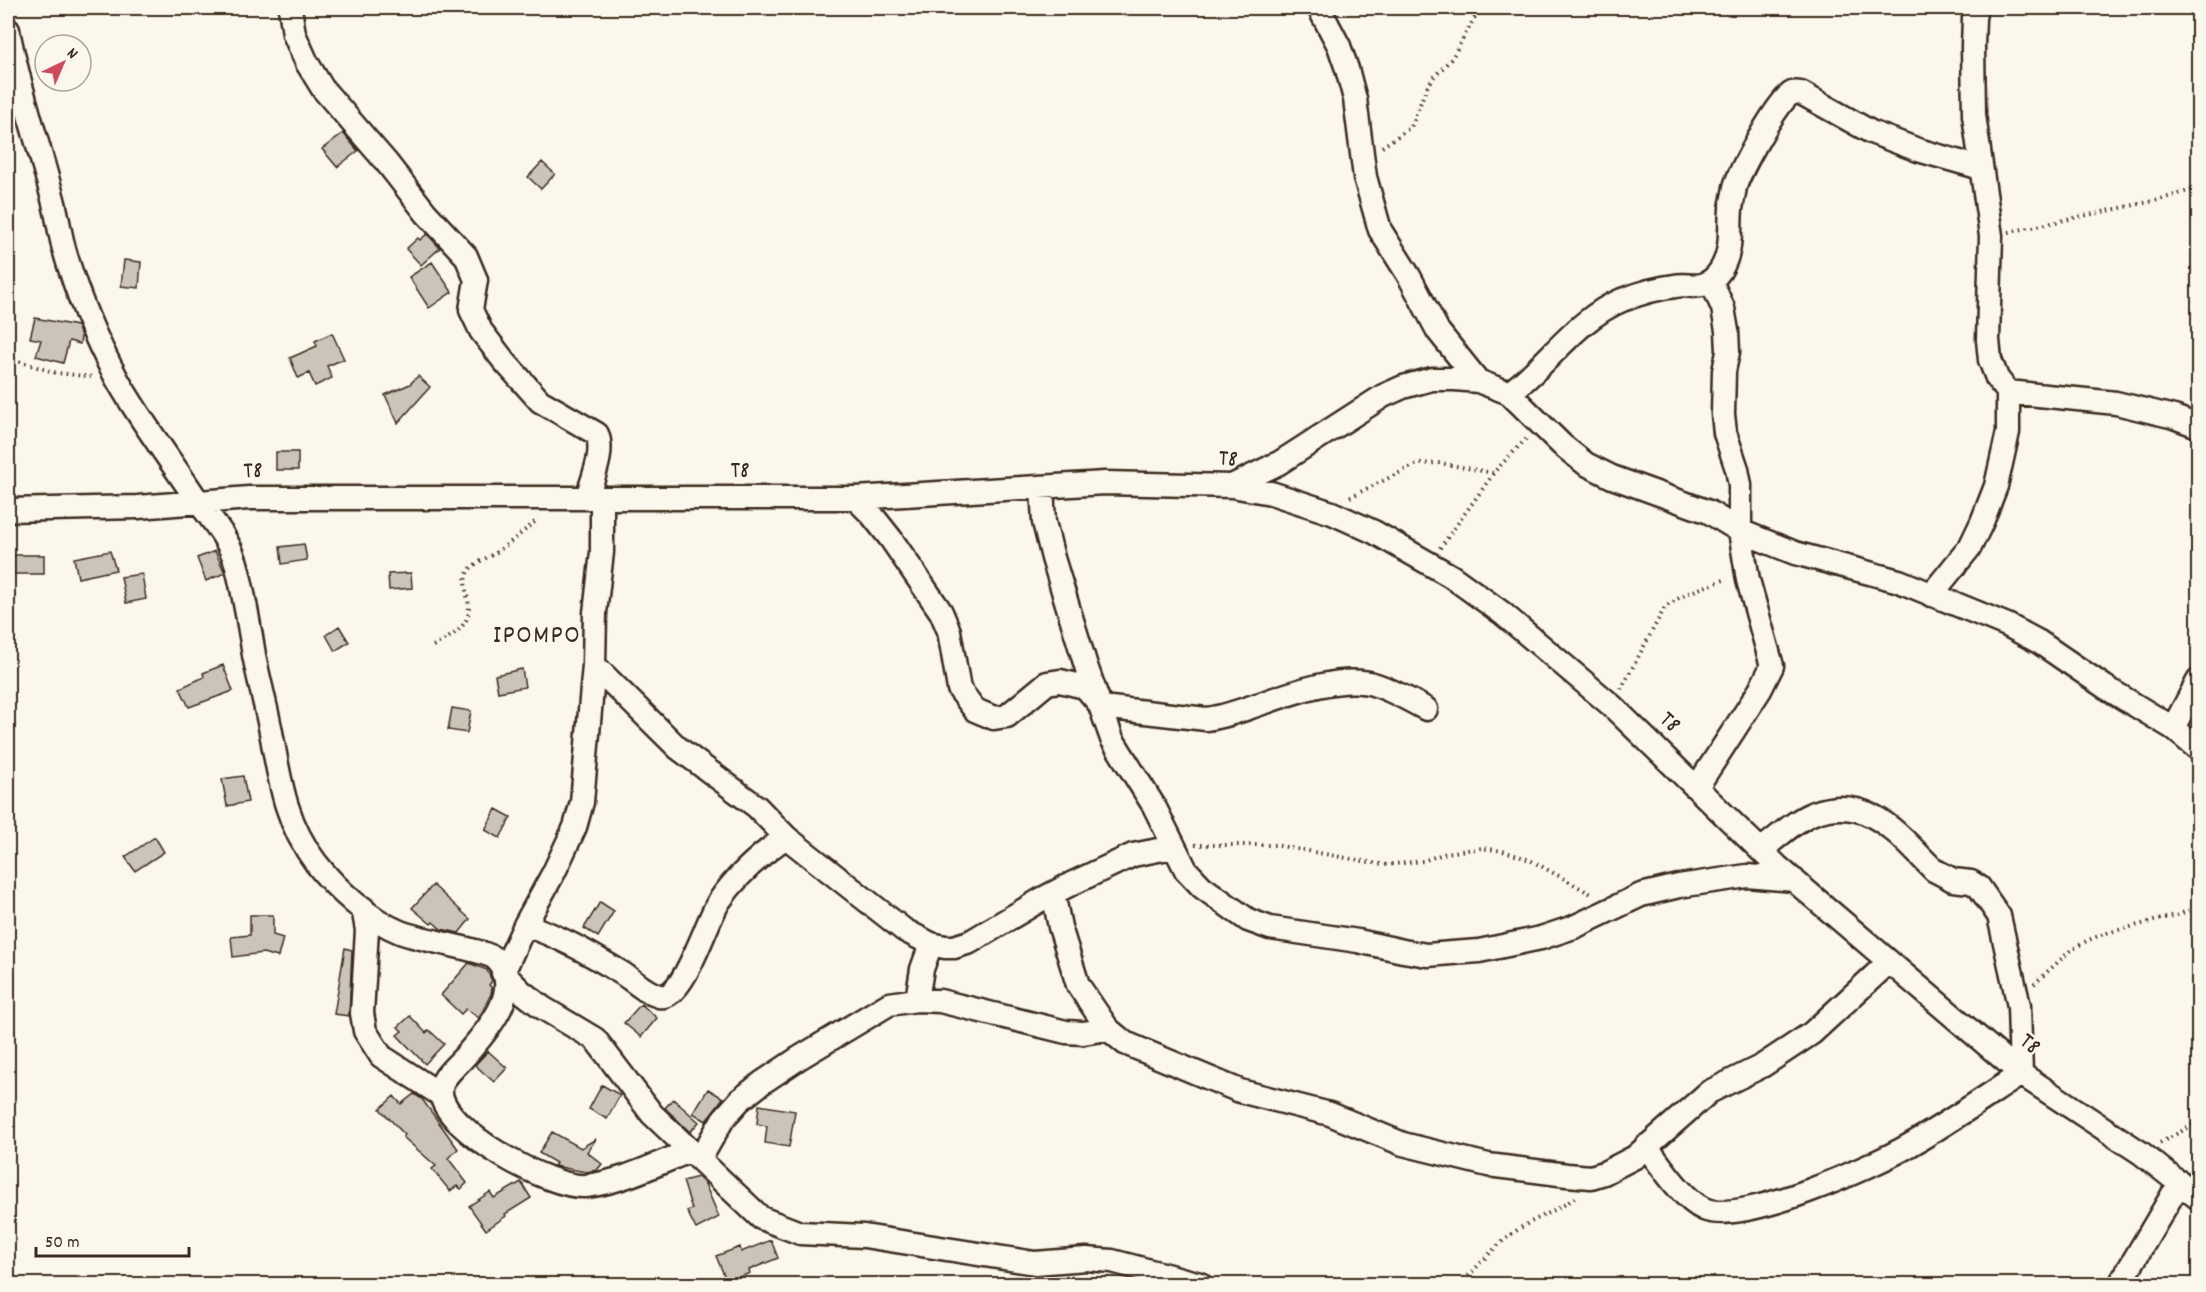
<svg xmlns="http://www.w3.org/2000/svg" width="2206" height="1292" viewBox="0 0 2206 1292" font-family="Dekko,sans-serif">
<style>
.building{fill:#ccc4b9;stroke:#3b2a1e;stroke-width:1.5}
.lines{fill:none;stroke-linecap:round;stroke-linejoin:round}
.minor-casing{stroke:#3b2a1e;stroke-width:27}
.path{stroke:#3b2a1e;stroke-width:4;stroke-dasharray:1.5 4.5;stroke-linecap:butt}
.minor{stroke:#fbf7ec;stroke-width:22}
.labels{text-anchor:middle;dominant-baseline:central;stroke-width:5;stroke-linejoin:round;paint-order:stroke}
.street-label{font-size:24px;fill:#3b2a1e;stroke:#fbf7ec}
.quarter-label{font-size:27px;letter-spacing:1.5px;fill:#3b2a1e;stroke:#fbf7ec}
</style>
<rect width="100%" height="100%" fill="#fbf7ec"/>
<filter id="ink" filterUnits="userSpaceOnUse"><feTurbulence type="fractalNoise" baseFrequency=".0167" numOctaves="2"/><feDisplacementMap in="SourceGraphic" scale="12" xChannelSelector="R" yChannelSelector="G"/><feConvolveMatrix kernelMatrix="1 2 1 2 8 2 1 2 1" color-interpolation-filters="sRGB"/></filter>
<g filter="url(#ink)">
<path class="building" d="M343,133L358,151L337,167L322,149Z
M542,162L555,174L541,189L528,177Z
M427,234L440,248L421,265L406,249L418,238L420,240Z
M124,260L141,262L139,288L121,286Z
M432,262L452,292L429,308L409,277Z
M35,318L77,326L81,336L80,344L69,341L63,363L36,356L41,340L30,338Z
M332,333L344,359L327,366L332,378L315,386L309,373L298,378L290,358L317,346L315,341Z
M418,376L430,387L398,423L385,395L410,384Z
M276,452H298V470H276Z
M304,544L307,560L282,564L280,547Z
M110,551L116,570L78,578L74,558Z
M215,551L225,573L206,581L197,558Z
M8,555H44V574H8Z
M411,573L412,588L389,590L388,574Z
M142,574L146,599L126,603L121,577Z
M339,626L349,642L335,651L326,635Z
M223,665L233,691L189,707L180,688L204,677L203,673Z
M522,669L525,687L498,692L495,675Z
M452,708L471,711L467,733L448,730Z
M243,776L248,802L227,806L222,779Z
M496,809L511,817L500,838L485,830Z
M155,837L164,852L135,871L125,857Z
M433,885L470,919L459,933L441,929L433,922L431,924L412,908Z
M600,902L614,911L598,937L584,928Z
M250,915H273V935L283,938L278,957L263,953L233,957L231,937L250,935Z
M345,948L352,950L349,1016L334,1014Z
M469,963L487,970L492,981L489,985L492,988L491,994L479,1018L466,1009L461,1014L441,995Z
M641,1004L657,1018L641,1037L624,1023Z
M410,1016L426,1033L429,1030L444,1044L425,1064L397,1035L402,1031L398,1027Z
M488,1051L507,1068L494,1082L475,1065Z
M602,1085L620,1095L607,1119L589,1109Z
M708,1089L723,1098L706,1121L693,1113Z
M414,1094L422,1099L458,1149L448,1158L467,1183L461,1189L457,1186L450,1191L432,1169L436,1166L403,1137L405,1135L380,1109L394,1096L401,1104Z
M673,1099L699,1122L690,1132L665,1108Z
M759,1105L795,1111L789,1147L765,1143L767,1126L757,1124Z
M552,1132L581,1148L596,1139L587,1152L602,1164L597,1170L586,1172L554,1166L556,1163L539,1153Z
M698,1177L705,1184L719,1217L696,1229L687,1211L692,1209L683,1181Z
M521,1182L531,1198L505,1214L506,1216L486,1230L469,1206L490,1192L494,1198Z
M771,1240L778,1258L749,1270L750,1273L727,1282L716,1256L740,1247L741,1252Z"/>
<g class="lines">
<defs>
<path id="minor" d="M290,8L294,34L307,63L323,89L387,163L426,213L466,256L476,280L471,310L481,331L504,361L540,401L597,434C605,453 592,479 587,498
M1319,8L1339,46L1347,69L1355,99L1365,177L1380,230L1409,276L1438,331L1478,381
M1976,8L1974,18L1973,46L1974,115L1991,236L1988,340L1990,360L1997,378L2008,392L2116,403L2174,417L2198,426
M8,30C19,89 39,145 54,203C58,219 60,234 64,249C77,295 95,338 117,379C140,420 169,458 195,497C210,518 228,537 236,563C244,593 249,624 254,655C259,681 266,706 271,732C280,781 285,822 316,863C336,889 370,920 400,932C419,940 488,950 497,960C524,991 486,1032 466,1055C457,1066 439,1078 441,1093C445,1132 551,1189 586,1186C622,1182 656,1164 690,1151
M1509,393C1548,365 1576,319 1622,300C1638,294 1657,288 1675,286C1683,284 1694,287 1702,285C1709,283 1716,277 1720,271C1733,251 1729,231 1731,209C1732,202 1734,194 1735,187C1739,172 1779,98 1792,93C1795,92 1798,93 1801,93L1871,132L1918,150L1981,168
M1232,486L1279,463L1383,396L1403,387L1432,379H1455L1478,381L1509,393L1562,445L1586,464L1612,477L1709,512L1740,531L1795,553L1899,581L2007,625L2039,642L2105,687L2173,728L2198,749
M1042,487L1044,522L1053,558L1086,666L1112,739L1154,806L1186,870L1202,887L1248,920L1270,928L1358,941L1403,951L1427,955L1452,953L1479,951L1541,938L1574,927L1641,895L1679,886L1747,876L1794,880
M855,498L872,515L891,539L941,612L949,631L959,689L975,710L994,718L1007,716L1047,683L1060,681L1085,687L1102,707L1206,719C1226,717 1244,709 1263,703C1294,692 1344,674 1376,685C1394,691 1410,700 1426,709
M8,510L138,507L249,498H855L1105,483L1232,486L1271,493L1332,513L1374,532L1451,576L1502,613L1611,705L1777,866L2021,1074L2141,1153L2198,1198
M1931,595L1970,547L1982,522L1996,486L2008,432V392
M594,665L678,748L757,807L786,837L904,930L931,944L945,947H954L970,942L1042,899L1071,884L1133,855L1173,847
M2173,728L2198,681
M1697,787L1760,690L1772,666L1748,580L1740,531V485L1737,469L1725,433L1723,414L1724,371L1728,352L1727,331L1723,308L1711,281
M1053,893L1060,927L1078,985L1108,1029L1125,1043L1240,1091L1330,1114L1403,1144L1488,1165L1567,1175L1591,1177L1604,1173L1635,1157L1709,1092L1762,1066L1812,1033L1889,962
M363,908L367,930L362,1013L365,1031L381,1056L441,1095
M525,925C559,936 589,953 620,972C632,979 644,992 659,996C684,1002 707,917 720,900C738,874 760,855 786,837
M503,973L522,992L543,1008L595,1039L652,1114L761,1218L800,1233L864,1236L1035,1263L1086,1259L1112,1261L1200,1284
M503,973L525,925L554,872L575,827L582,802L594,665L595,613L602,552V498
M917,1000L922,969L931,944
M1646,1146C1660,1164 1683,1200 1704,1209C1741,1226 1874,1166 1910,1145C1948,1123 1984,1098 2021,1074L2019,1006L1999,916L1979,887L1971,882L1953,880L1934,870C1899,836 1869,793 1814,813C1795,820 1777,838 1761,850
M700,1159L723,1119L740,1100L763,1082L799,1058L889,1004L917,1000L940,1001L1066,1032L1083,1033L1108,1029
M2120,1284L2180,1182"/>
</defs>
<use href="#minor" class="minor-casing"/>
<path class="path" d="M1768,8L1775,12
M1382,147L1411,127L1426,89L1434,77L1452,58L1480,8
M2009,232L2158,200L2198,188
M8,358L57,373L94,377
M1350,497L1417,464L1440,463L1493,473
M1440,548L1497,469L1526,439
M433,646C444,640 455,635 463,625C479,605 455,585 471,568C478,561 490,557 498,551C512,541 526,530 538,519
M1621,689L1664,609C1681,593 1705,587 1727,579
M1195,845H1275L1385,865L1423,861L1446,853L1482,848L1503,851L1530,860L1593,895
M2034,984L2070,951L2088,940L2107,933L2177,915L2198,907
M2160,1143L2198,1122
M1459,1284C1478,1268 1492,1248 1513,1233C1533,1218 1557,1212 1577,1196"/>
<use href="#minor" class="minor"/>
</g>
</g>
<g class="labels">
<g class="street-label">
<text transform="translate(1228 460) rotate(5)">T8</text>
<text transform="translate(253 472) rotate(-2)">T8</text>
<text x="740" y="472">T8</text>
<text transform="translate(1669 723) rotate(44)">T8</text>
<text transform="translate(2029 1045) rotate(39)">T8</text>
</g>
<g class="quarter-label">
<text x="537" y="636">IPOMPO</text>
</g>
</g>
<rect width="2206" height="1292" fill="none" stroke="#fbf7ec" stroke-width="30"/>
<rect x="15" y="15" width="2176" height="1262" fill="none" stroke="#3b2a1e" stroke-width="2" filter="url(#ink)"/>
<g transform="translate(63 63) rotate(44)"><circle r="28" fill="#fbf7ec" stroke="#aea59a" stroke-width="1.5"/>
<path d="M0-4.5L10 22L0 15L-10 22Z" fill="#d1495b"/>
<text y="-9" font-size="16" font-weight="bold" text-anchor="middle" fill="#3b2a1e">N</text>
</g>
<path d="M36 1247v9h153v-9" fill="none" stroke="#3b2a1e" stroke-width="3"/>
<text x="45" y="1247" font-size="18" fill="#3b2a1e" stroke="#fbf7ec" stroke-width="4.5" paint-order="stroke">50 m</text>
</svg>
